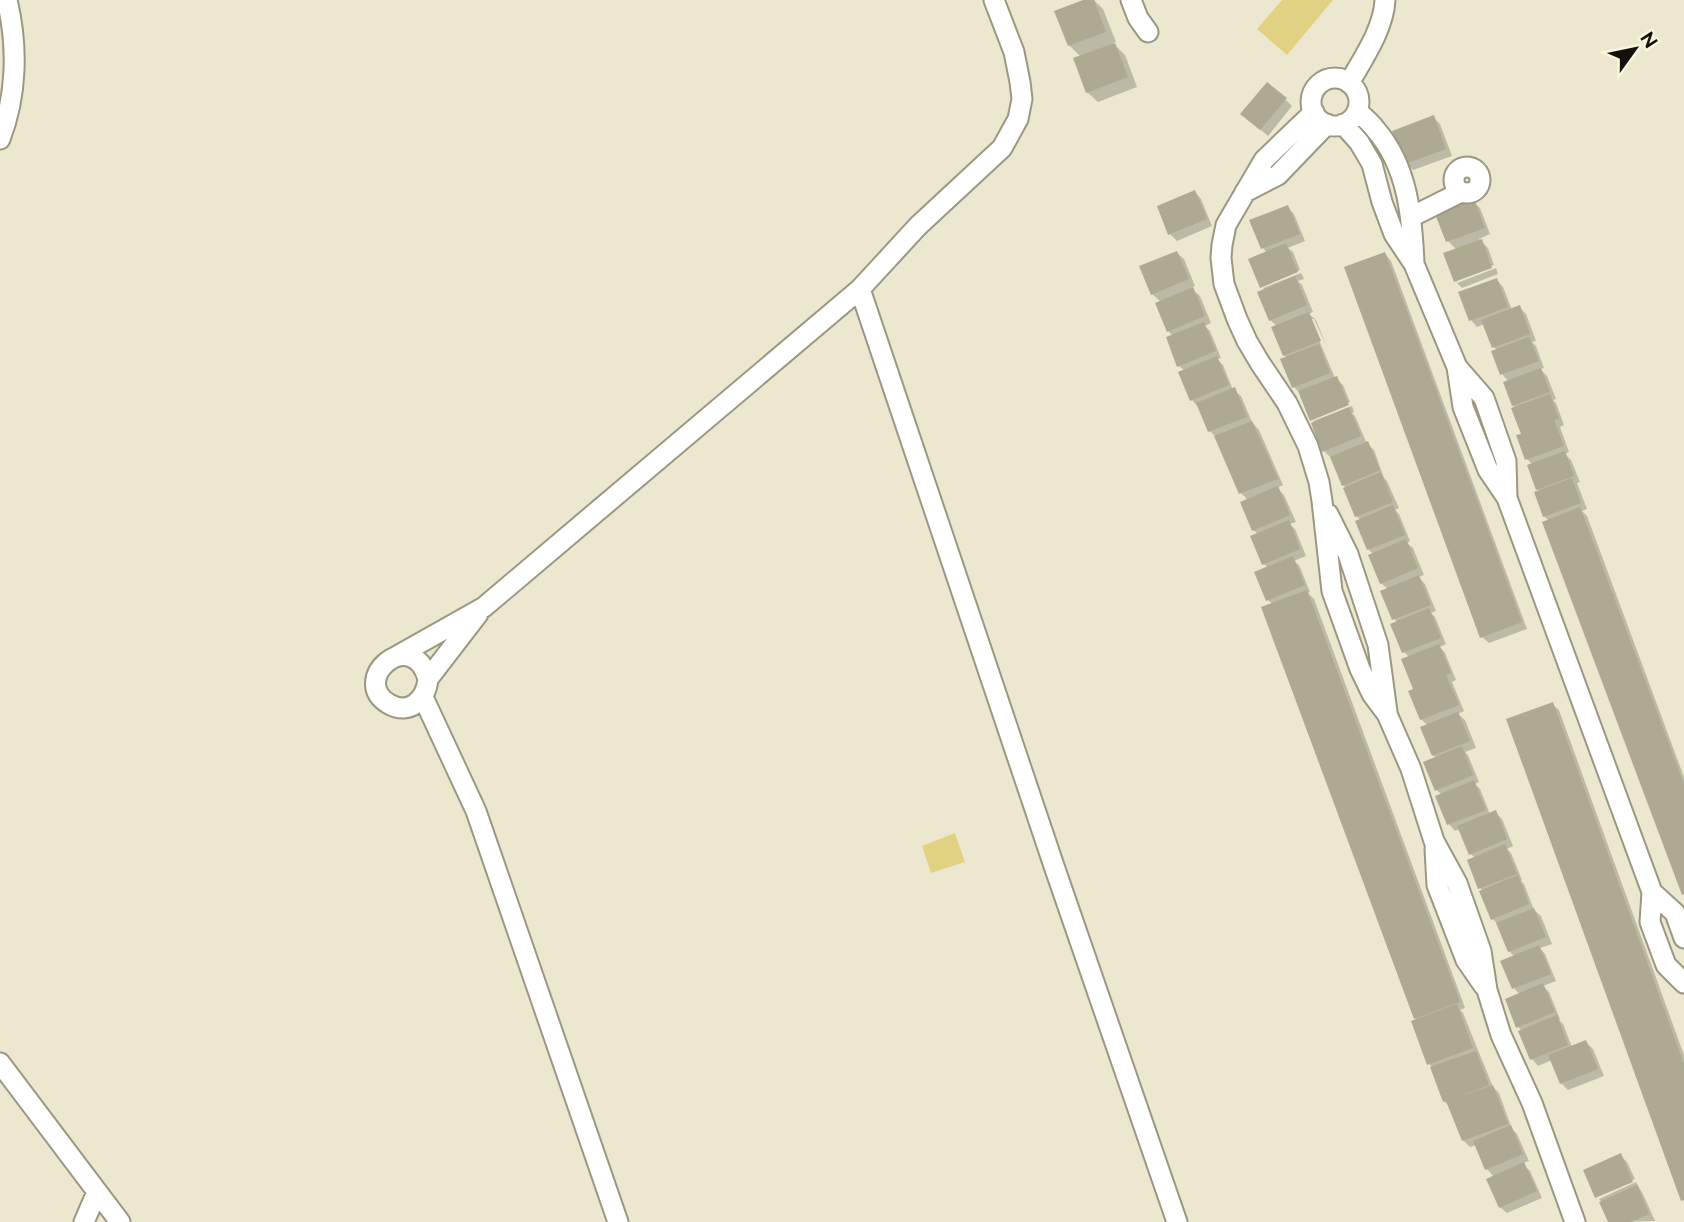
<svg xmlns="http://www.w3.org/2000/svg" width="1684" height="1222" viewBox="0 0 1684 1222" font-family="Raleway,sans-serif">
<style>
.green{fill:#e0d282}
.shadow{fill:#0003}
.building{fill:#ada992}
.lines{fill:none;stroke-linecap:round;stroke-linejoin:round}
.street-casing{stroke:#9b9780;stroke-width:23}
.street{stroke:#fff;stroke-width:19}
</style>
<rect width="100%" height="100%" fill="#ece8d0"/>
<path class="green" d="M1282,0H1333L1287,55L1257,29Z
M955,833L965,862L931,873L922,846Z"/>
<path class="shadow" d="M1088,0H1094L1103,9L1116,42L1113,43L1125,55L1137,87L1098,102L1087,92L1081,57L1069,45Z
M1286,100L1292,106L1268,136L1249,120Z
M1433,117L1440,124L1452,156L1413,170L1406,163Z
M1195,192L1201,199L1212,226L1177,241L1170,234Z
M1473,201L1480,208L1490,234L1479,239L1488,248L1494,265L1457,279V282L1455,281L1457,250L1448,241Z
M1287,207L1294,214L1305,241L1288,248L1293,252L1300,270L1262,285V287L1267,253L1263,248L1252,221Z
M1177,253L1184,259L1195,286L1191,288L1200,296L1211,323L1205,326L1210,331L1221,358L1217,359L1223,365L1233,390L1241,396L1252,422L1259,430L1283,485L1277,488L1284,495L1296,522L1290,524L1295,529L1306,556L1294,561L1299,565L1310,592L1308,593L1314,599L1465,1008L1460,1010L1463,1013L1493,1087L1499,1093L1512,1129L1517,1134L1529,1161L1522,1163L1530,1171L1542,1198L1507,1213L1500,1207L1494,1177L1487,1169L1476,1145L1470,1147L1463,1140L1451,1108L1444,1101L1432,1067L1429,1064L1418,1020L1415,1018L1273,605L1268,600V568L1264,564L1258,534L1253,530L1248,500L1241,493L1217,438L1210,431L1198,407L1192,400L1185,371L1179,366L1173,336L1168,331L1161,302L1152,294Z
M1385,254L1391,261L1527,629L1489,643L1482,637Z
M1496,268L1498,274L1462,288L1457,283Z
M1301,273L1304,279L1298,281L1302,285L1313,312L1309,314L1316,320L1327,347L1314,319H1310L1335,378L1343,385L1350,402L1312,418V420L1301,394L1294,387L1287,358L1284,355L1277,326L1270,320L1265,290L1263,288Z
M1497,280L1503,287L1512,310L1519,307L1526,314L1536,341L1532,342L1536,346L1544,368L1540,369L1547,376L1556,399L1553,400L1556,403L1564,425L1560,427L1569,452L1565,454L1571,460L1580,482L1577,483L1587,509L1582,511L1587,516L1684,777V895L1549,521L1544,516L1540,492L1537,489L1533,465L1527,459L1523,435L1516,409L1513,405L1509,382L1502,374L1493,352L1497,351L1494,347L1485,324L1477,327L1471,320Z
M1352,406L1354,412L1352,413L1355,416L1367,444L1374,450L1384,478L1387,481L1399,508L1395,510L1399,514L1410,541L1407,543L1413,548L1424,575L1418,577L1425,584L1436,611L1431,613L1435,617L1446,644L1440,647L1445,653L1456,680L1452,682L1464,711L1458,714L1465,720L1476,748L1465,752L1468,755L1479,782L1475,784L1480,789L1490,814L1495,812L1502,819L1513,846L1507,849L1511,853L1522,880L1521,881L1524,884L1534,910L1541,916L1552,944L1540,948L1545,954L1556,981L1543,986L1549,992L1560,1019L1559,1020L1563,1024L1572,1047L1586,1042L1593,1049L1604,1076L1568,1090L1561,1083L1552,1060L1538,1066L1532,1059L1522,1031L1518,1027L1520,995L1514,988L1503,962L1515,957L1509,951L1498,925L1493,919L1483,891L1480,888L1475,858L1471,854L1460,829L1455,831L1449,824L1442,795L1437,790L1436,758L1433,755L1428,726L1421,719L1410,658L1404,652L1398,623L1394,619L1389,590L1381,583L1373,554L1368,549L1361,520L1356,516L1346,488L1343,485L1331,458L1324,451L1313,421Z
M1552,704L1559,710L1684,1055V1201Z
M1620,1155L1627,1162L1635,1179L1597,1196V1198L1585,1171Z
M1636,1182L1643,1194L1655,1221L1610,1222L1602,1202L1599,1199Z"/>
<path class="building" d="M1083,0H1094L1106,32L1068,46L1054,11Z
M1115,43L1128,77L1086,93L1073,58Z
M1267,82L1287,98L1260,130L1240,114Z
M1434,115L1446,149L1405,164L1392,131Z
M1195,190L1207,219L1168,235L1157,206Z
M1474,199L1485,228L1446,242L1435,214Z
M1288,205L1300,234L1261,249L1249,220Z
M1482,239L1492,268L1454,282L1443,253Z
M1286,243L1298,272L1260,288L1248,259Z
M1177,251L1189,279L1151,295L1139,266Z
M1385,252L1522,622L1480,638L1344,267Z
M1295,276L1307,305L1269,321L1257,292Z
M1497,278L1508,307L1469,321L1458,292Z
M1193,287L1205,316L1167,332L1155,303Z
M1520,305L1530,334L1492,348L1481,320Z
M1309,312L1321,341L1283,356L1271,327Z
M1204,322L1216,351L1177,367L1166,337Z
M1529,337L1539,361L1500,375L1491,351Z
M1319,344L1330,373L1292,388L1280,359Z
M1217,356L1229,385L1190,401L1178,372Z
M1541,368L1550,392L1512,406L1503,382Z
M1337,376L1349,405L1310,421L1298,391Z
M1235,387L1247,417L1208,432L1196,403Z
M1550,394L1559,419L1554,420L1564,446L1525,460L1516,435L1521,434L1511,408Z
M1349,407L1361,436L1322,452L1311,423Z
M1252,421L1278,479L1239,494L1214,436Z
M1368,441L1380,470L1342,486L1330,457Z
M1565,451L1574,476L1536,490L1527,465Z
M1381,472L1393,502L1355,517L1343,488Z
M1572,478L1581,503L1543,517L1534,492Z
M1278,486L1290,515L1252,531L1240,502Z
M1393,505L1405,535L1367,550L1355,521Z
M1580,507L1684,784V894L1682,895L1542,522Z
M1289,520L1300,549L1262,565L1250,536Z
M1406,539L1418,568L1380,584L1368,555Z
M1293,556L1305,585L1266,601L1254,572Z
M1419,575L1431,605L1392,620L1380,591Z
M1307,590L1460,1002L1414,1019L1261,607Z
M1429,608L1441,638L1402,653L1390,624Z
M1439,644L1451,673L1446,675L1459,705L1420,720L1408,691L1413,689L1401,659Z
M1553,702L1684,1064V1200L1681,1201L1506,719Z
M1458,712L1470,741L1432,756L1420,727Z
M1462,746L1473,775L1435,791L1423,762Z
M1474,780L1486,810L1447,825L1435,796Z
M1496,810L1507,839L1469,855L1457,826Z
M1505,844L1517,874L1478,889L1467,860Z
M1518,875L1529,904L1491,920L1479,891Z
M1534,908L1546,937L1508,952L1496,923Z
M1539,945L1551,974L1512,989L1500,961Z
M1543,983L1555,1012L1516,1028L1505,999Z
M1457,1004L1473,1048L1427,1065L1411,1021Z
M1557,1015L1568,1045L1530,1060L1518,1031Z
M1586,1040L1598,1069L1560,1084L1548,1055Z
M1476,1051L1489,1085L1455,1098L1493,1085L1508,1124L1462,1141L1446,1101L1443,1102L1430,1067Z
M1511,1125L1523,1154L1485,1170L1473,1141Z
M1621,1153L1633,1182L1595,1198L1583,1170Z
M1524,1162L1537,1191L1499,1208L1486,1179Z
M1637,1185L1649,1214L1631,1222H1608L1599,1202Z"/>
<g class="lines">
<defs>
<path id="street" d="M1131,0L1138,18L1148,32
M1311 102a24 24 0 1 1 48 0a24 24 0 1 1-48 0Z
M1349,83C1363,59 1384,28 1385,0
M1357,111C1364,117 1371,123 1376,130C1408,167 1412,217 1414,263
M1314,112L1264,160L1226,225L1222,245L1221,258L1224,284L1237,319L1247,341L1260,363L1287,403L1308,446L1319,482L1322,501L1332,591L1360,669L1372,694L1387,714L1411,769L1434,841L1457,883L1481,951L1487,990L1501,1035L1532,1103L1575,1222
M1343,124L1359,142L1372,164L1382,202L1394,234L1414,264L1457,367L1463,407L1488,470L1507,498L1652,892L1650,922L1666,965L1684,983
M0,139C17,95 18,46 7,0
M1454 180a13 13 0 1 1 26 0a13 13 0 1 1-26 0Z
M1245,192L1278,175L1327,124
M1411,217L1461,192
M860,289L1054,866L1177,1222
M1457,367L1484,398L1506,461L1507,498
M1328,514L1348,554L1378,645L1387,712
M397,656L484,607L860,289L918,226L1002,148L1018,119L1022,99L1020,82L1014,52L994,0
M428,679C412,624 348,680 389,704C410,716 426,699 428,679L478,614
M423,697L476,811L618,1222
M1435,849L1437,885L1466,960L1484,986
M1652,892L1675,913L1684,938
M0,1063L120,1222
M84,1222L97,1192"/>
</defs>
<use href="#street" class="street-casing"/>
<use href="#street" class="street"/>
</g>
<g transform="translate(1635 49) rotate(57)" stroke="#f9f5dd" stroke-width="5" paint-order="stroke">
<path d="M0-5L12 26L0 18L-12 26Z" fill="#131109"/>
<text y="-10" font-size="19" font-weight="bold" text-anchor="middle" fill="#131109">N</text>
</g>
</svg>
